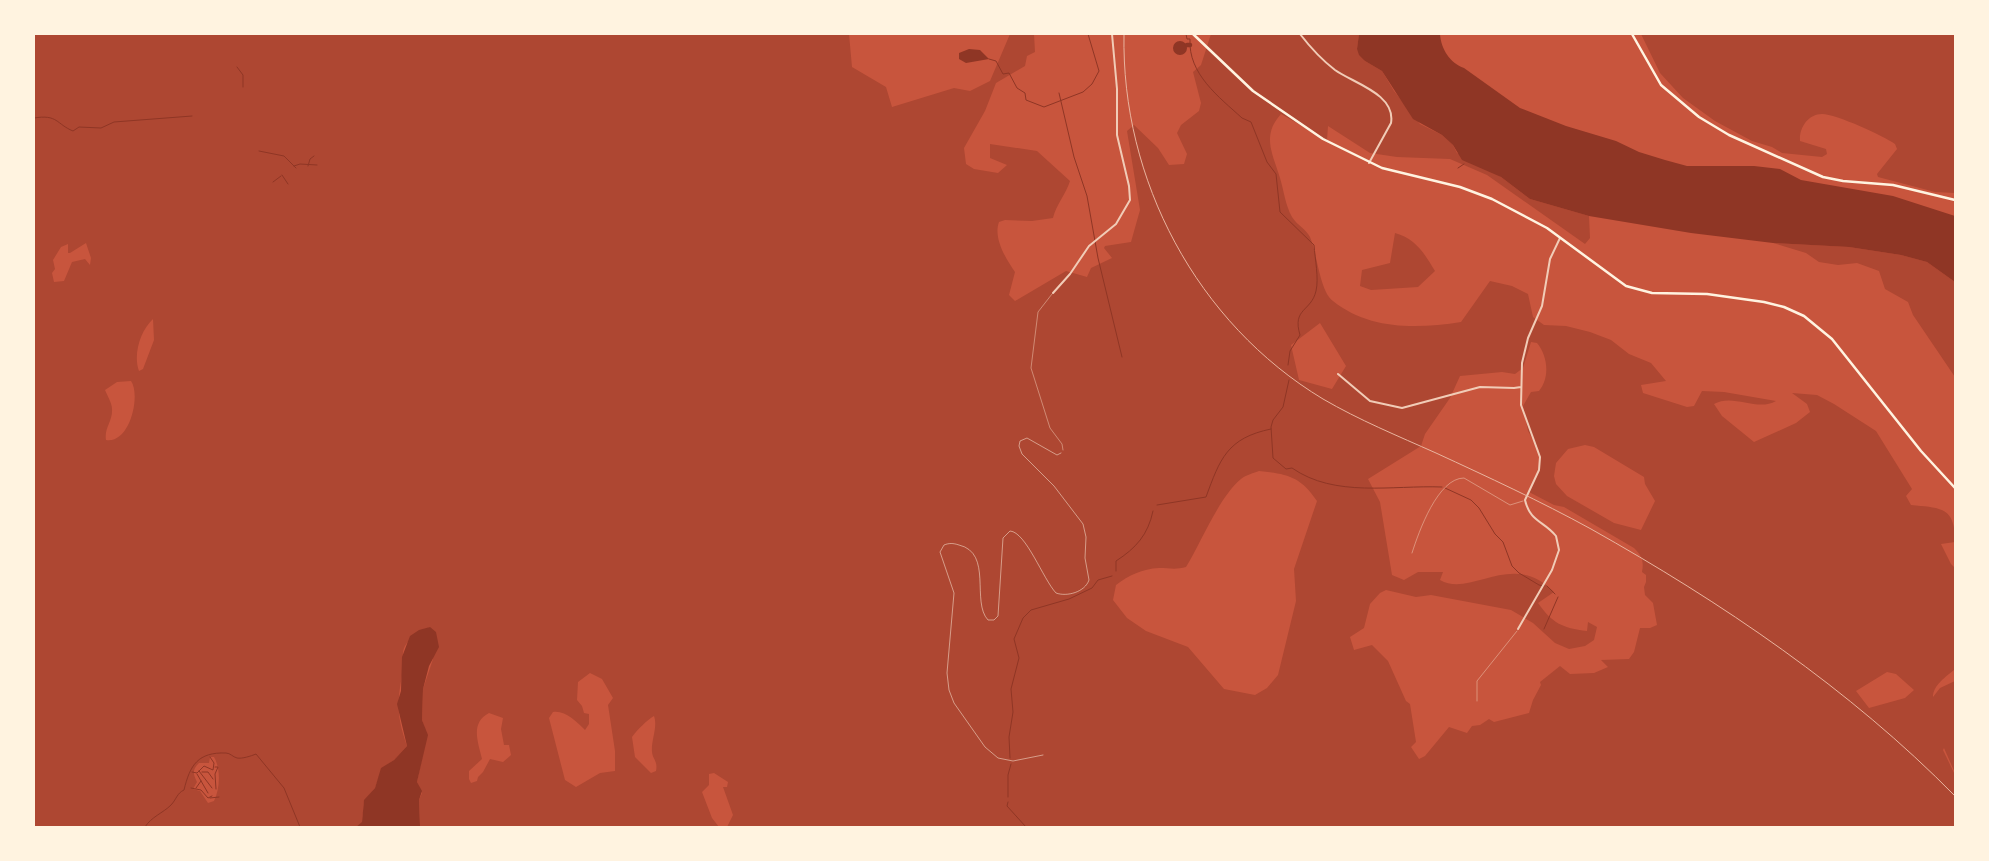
<svg xmlns="http://www.w3.org/2000/svg" width="1989" height="861" viewBox="0 0 1989 861" font-family="Quicksand,sans-serif">
<style>
.green{fill:#ae4732;fill-rule:evenodd}
.water{fill:#8f3625}
.lines{fill:none;stroke-linecap:round;stroke-linejoin:round}
.stream{stroke:#8f3625;stroke-width:1}
.canal{stroke:#8f3625;stroke-width:4.5}
.path{stroke:#fff3e0;stroke-width:0.5}
.service{stroke:#f1ccb7;stroke-width:0.5}
.minor{stroke:#f1ccb7;stroke-width:2}
.secondary{stroke:#fff3e0;stroke-width:2.5}
.primary{stroke:#fff3e0;stroke-width:2.5}
.rail{stroke:#e9b49f;stroke-width:1}
</style>
<rect width="100%" height="100%" fill="#c8553d"/>
<path class="green" d="M34,34H849L852,67L886,87L892,107L954,88L970,91L990,81L1010,34H1034L1035,52L1027,56L1025,66L996,83L985,111L964,148L966,164L974,169L998,173L1007,165L990,158V144L1037,151L1070,181C1066,194 1056,205 1053,218L1032,221L1005,220L999,222C993,238 1006,259 1015,272L1009,295L1015,301L1066,271L1087,277L1091,268L1112,258L1104,248L1105,246L1131,242L1140,210L1127,131L1134,125L1158,148L1169,165L1184,164L1187,154L1177,133L1181,125L1199,111L1201,103L1193,72L1201,65L1211,34H1359L1357,49L1365,61L1382,71L1394,91L1420,124L1442,135L1453,145L1457,153L1501,177L1530,199L1589,216L1590,238L1585,244L1487,175L1450,159L1397,157L1370,153L1328,126L1327,140L1281,114C1261,136 1273,154 1280,178C1284,191 1285,204 1292,217C1297,225 1306,229 1310,237C1317,253 1320,292 1333,301C1369,330 1417,329 1461,322L1490,281L1512,286L1528,294L1533,317L1544,325L1566,326L1590,332L1611,340L1629,354L1651,363L1666,381L1641,385L1643,393L1687,407L1694,406L1702,391L1724,392L1776,401C1757,412 1733,393 1714,404L1722,416L1754,442L1796,423L1810,412L1807,404L1792,393L1817,395L1834,404L1876,431L1912,489L1906,496L1911,505C1942,508 1955,507 1955,542L1941,544L1951,564L1955,568V669C1946,677 1933,685 1933,697L1940,688L1955,681V773L1944,748L1943,750L1955,775V827H420L419,800L422,793L417,782L427,735L422,720L423,689L433,659L430,627C422,630 409,639 405,646C401,653 404,662 403,670C397,703 396,714 407,746L394,760L382,768L375,788L364,801L362,823L356,827H34ZM86,243L91,258L90,265L85,259L72,262L64,281L54,282L52,273L55,269L53,260L61,247L68,244V253H70ZM153,319L154,340L143,369L139,371C133,355 140,331 153,319ZM1320,323L1346,366L1332,389L1299,380L1291,345ZM1531,342L1537,343C1548,356 1550,378 1539,391L1531,392L1523,406L1528,431L1539,450L1540,465L1529,492L1554,505L1564,507L1634,548C1642,556 1644,561 1642,572L1646,575V582L1644,587L1645,595L1653,603L1657,625L1650,628H1640L1634,652L1629,659L1601,660L1608,667L1594,673L1570,674L1560,666L1540,682L1541,685L1533,700L1529,713L1494,722L1489,719L1480,725L1472,726L1467,733L1449,727L1425,756L1419,759L1411,747L1416,742L1410,704L1406,701L1388,661L1372,645L1354,650L1350,637L1364,628L1370,604L1380,593L1386,590L1416,597L1431,595L1511,610L1533,623L1555,643L1569,649L1585,646L1594,640L1597,627L1588,622L1587,631C1562,628 1552,623 1538,603L1554,592C1513,549 1471,598 1440,580L1443,572H1418L1404,580L1392,575L1380,502L1368,479L1421,446L1425,434L1450,398L1460,376L1502,372L1515,374L1523,368ZM131,381C141,395 130,444 106,440C104,428 113,421 112,409C112,403 107,395 105,390L117,382ZM1585,445L1594,447L1644,477L1645,484L1655,501L1641,530L1614,523L1567,496L1556,484L1554,476L1556,463L1568,449ZM1259,471C1287,474 1300,476 1317,501L1294,569L1296,601L1278,675L1267,688L1255,695L1224,689L1188,647L1146,631L1127,618L1113,600L1116,585C1129,575 1142,569 1159,568C1169,568 1176,570 1186,567C1201,543 1219,497 1241,479C1246,475 1254,473 1259,471ZM1887,672L1896,674L1914,690L1905,698L1869,708L1856,691ZM590,673L602,679L613,698L608,705L615,751V771L600,773L576,787L565,780L549,718L553,712C565,710 577,722 585,730L589,724V714L584,713L582,706L577,700L578,682ZM489,713L503,718L501,729L504,745H509L511,755L503,762L490,759L483,772L478,777L477,781L471,783L469,779V771L482,759C478,742 470,723 489,713ZM654,716C658,727 651,740 652,752C653,760 658,761 656,771L651,773L635,757L632,737C637,730 647,720 654,716ZM210,757H214C221,769 220,789 214,801L208,803L200,791L193,789L197,782C193,774 192,770 199,763H209ZM714,773L728,782L727,787H723L733,815L727,827H719L712,818L702,792L709,785V774Z
M1641,34H1955V193L1935,192L1878,177L1877,174L1897,149L1895,144C1884,136 1836,114 1822,114C1808,114 1799,128 1800,141L1826,149L1827,154L1822,157L1782,153L1772,147L1752,141L1715,121L1683,98L1660,73Z
M1395,233C1416,239 1424,253 1435,271L1418,287L1371,290L1360,286L1362,270L1390,263Z
M1773,243L1849,247L1901,255L1927,262L1955,282V377L1913,315L1908,302L1885,289L1879,271L1857,263L1838,265L1819,262L1806,253Z"/>
<path class="water" d="M1359,34H1440C1441,49 1450,63 1464,68L1520,108L1566,126L1616,141L1639,152L1665,160L1687,166H1754L1780,169L1801,180L1893,196L1955,216V282L1927,262L1901,255L1849,247L1773,243L1691,233L1589,216L1530,199L1501,177L1462,160L1453,145L1442,135L1413,119L1382,71L1365,61L1359,55L1357,49Z
M1173 48a7 7 0 1 1 14 0a7 7 0 1 1-14 0Z
M969,49L980,50L989,59L966,63L959,59V53Z
M430,627L436,632L439,647L429,666L423,689L422,720L428,735L417,782L422,791L419,800L420,826L356,827L362,822L364,800L375,788L381,768L394,760L407,746L397,704L401,691L402,657L410,636L419,630Z"/>
<g class="lines">
<path class="stream" d="M1186,34L1187,39H1190C1188,74 1219,97 1242,118L1251,122L1267,162L1276,174L1280,212L1314,245C1315,259 1319,278 1316,291C1311,312 1292,308 1300,335L1290,351L1288,365
M989,59L996,61L1003,74L1009,73L1017,88L1025,93L1026,100L1044,107L1083,92L1092,84L1099,71L1088,34
M237,67L243,75V87
M1059,93L1074,157L1087,196L1098,258L1122,357
M34,118C58,114 56,124 73,131L79,127L101,128L114,122L192,116
M259,151L284,156L296,168
M294,166L300,164L317,165
M308,166L310,159L314,156
M1458,168L1464,164
M282,175L288,184
M273,182L281,176
M1289,380L1283,407L1273,420L1271,427L1273,458L1286,469L1292,468C1335,498 1392,485 1442,487
M1445,488L1471,500L1479,508L1495,534L1503,542L1512,566L1519,573L1539,585L1544,586
M1157,505L1206,497C1220,459 1227,438 1271,429
M1116,571V561C1136,548 1148,535 1153,511
M1547,586L1555,594
M1544,629L1558,597
M1010,758L1009,737L1013,712L1011,689L1019,658L1014,639L1023,618L1031,610L1069,599L1092,588L1098,580L1112,576
M215,767H218L215,774L216,789
M199,771L212,788
M192,772L197,773L204,766L213,770L214,763L210,757
M202,772H208L213,779
M197,774L208,793
M191,788L201,790L208,798L212,796
M196,788L201,781
M1008,797V775L1011,764
M210,798L219,797
M1008,802L1007,806L1026,827
M145,827C151,817 163,813 171,805C176,800 177,793 184,790C190,765 198,752 226,753C230,753 233,757 237,758C242,759 251,756 256,754L284,788L300,827"/>
<path class="canal" d="M1187,45H1190"/>
<path class="path" d="M1043,755L1013,761L998,758L985,747L954,703L949,690L947,673L954,593L940,552L944,545C949,543 953,543 959,545C993,553 971,602 988,620H994L998,616L1003,538L1010,531C1026,532 1043,579 1056,593C1067,597 1085,592 1089,580L1085,558L1086,537L1083,524L1054,486L1022,454L1019,446L1020,441L1027,438L1057,455L1061,453"/>
<path class="service" d="M1052,294L1038,312L1031,368L1050,428L1062,444L1063,450
M1412,553C1419,531 1438,478 1464,478L1510,505L1523,501
M1477,701V681L1517,631"/>
<path class="minor" d="M1300,34C1310,47 1322,60 1335,70C1353,83 1396,94 1391,123L1369,163
M1053,293L1070,274L1089,246L1116,224L1130,200L1129,186L1117,135V89L1112,34
M1338,374L1370,401L1402,408L1480,387L1514,388L1521,387
M1518,629L1552,570L1559,550L1556,536C1544,521 1530,522 1525,500L1539,470L1540,457L1521,405L1522,363L1528,338L1542,306L1550,259L1560,238"/>
<path class="secondary" d="M1193,34L1253,91L1323,139L1382,168L1460,187L1492,199L1547,228L1626,286L1652,293L1707,294L1764,302L1784,307L1804,316L1832,339L1921,451L1955,488"/>
<path class="primary" d="M1632,34L1661,85L1699,117L1729,135L1823,177L1843,181L1893,185L1955,200"/>
<path class="rail" d="M1124,34C1121,180 1197,323 1323,399C1359,420 1398,436 1436,453C1488,477 1540,501 1591,529C1721,602 1850,689 1955,796"/>
</g>
<rect width="1989" height="861" fill="none" stroke="#fff3e0" stroke-width="70"/>
</svg>
